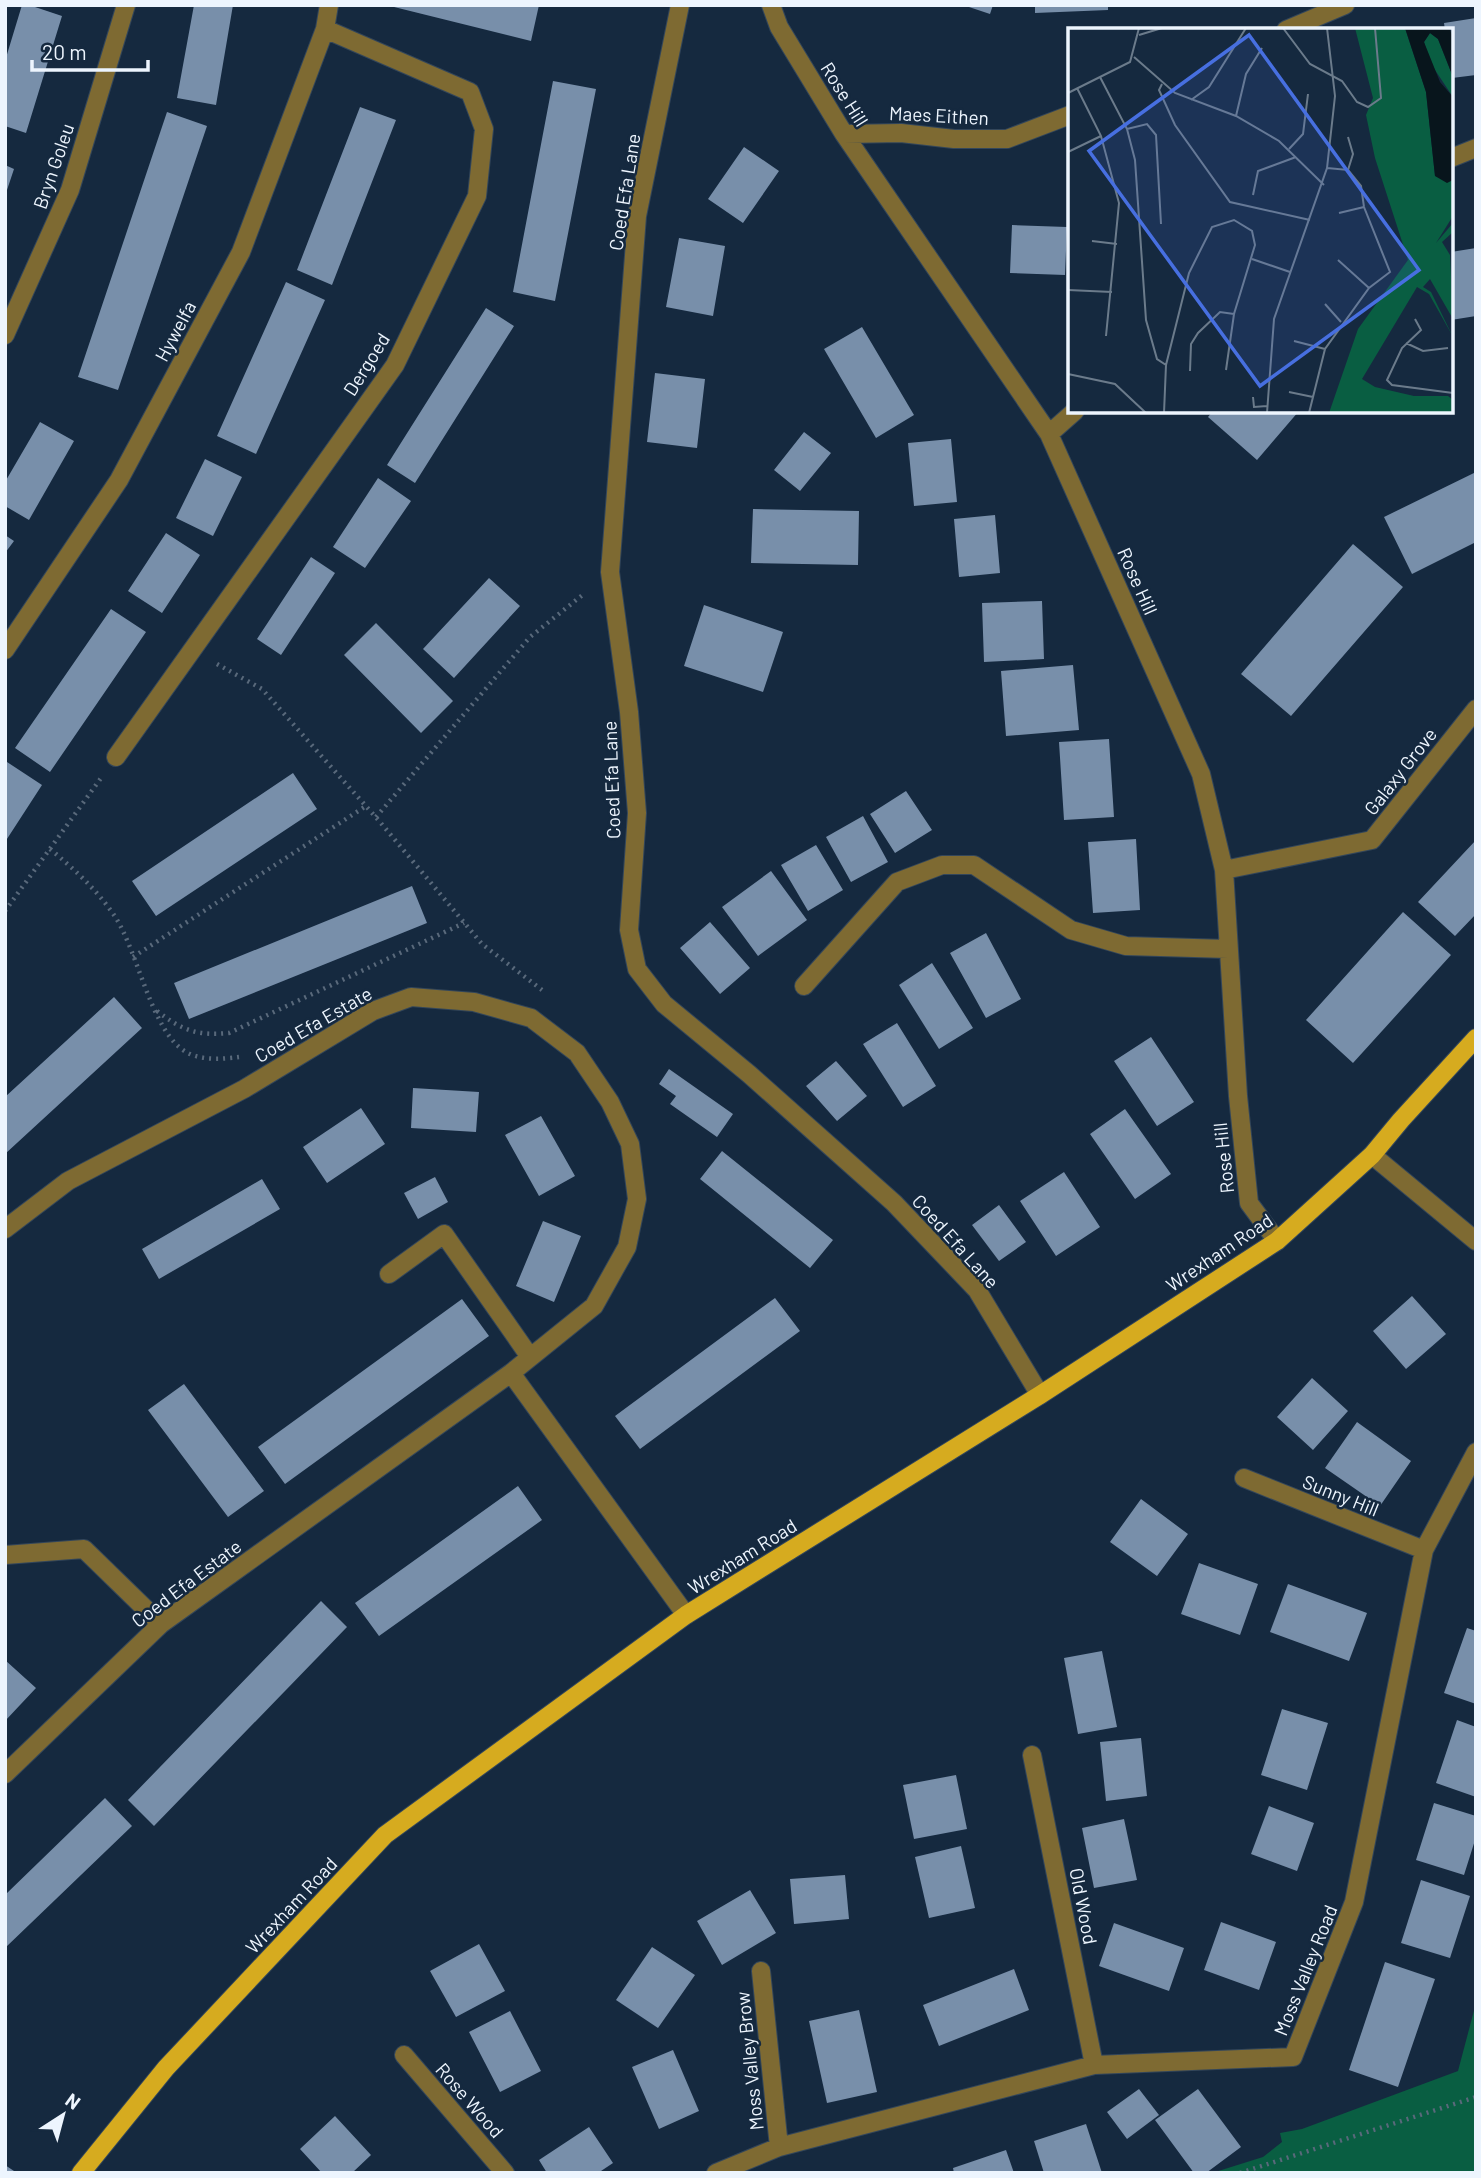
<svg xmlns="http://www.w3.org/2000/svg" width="1481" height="2178" viewBox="0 0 1481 2178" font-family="Barlow,sans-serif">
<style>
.green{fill:#095e42}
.building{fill:#788faa}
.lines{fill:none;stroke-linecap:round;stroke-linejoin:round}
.minor-casing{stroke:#33465a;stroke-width:20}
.major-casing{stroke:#33465a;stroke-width:20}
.path{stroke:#59697b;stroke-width:4.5;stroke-dasharray:2 5;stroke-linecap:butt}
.minor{stroke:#7e6a32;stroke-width:18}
.major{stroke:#d6ab1f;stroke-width:18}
.labels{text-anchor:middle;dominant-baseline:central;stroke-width:5;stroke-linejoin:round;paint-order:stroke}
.street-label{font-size:19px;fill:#edf5fe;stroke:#15293f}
.inset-road{fill:none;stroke:#6b7b8b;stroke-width:2}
.view{fill:#476fe0;fill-opacity:0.15;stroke:#476fe0;stroke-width:3.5}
.inset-edge{fill:none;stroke:#edf5fe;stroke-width:3.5}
</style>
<rect width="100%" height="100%" fill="#15293f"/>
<path class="green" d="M1476,2003V2173H1212L1263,2157L1282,2142L1280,2133L1302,2129L1458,2071Z"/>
<path class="building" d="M22,5H29L62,16L26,133L5,126V61Z
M194,5H233L216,105L177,98Z
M386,5H539L531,41Z
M963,5H993L990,14Z
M1035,5H1108V10L1035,13Z
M1476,18V75L1452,78L1451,30H1445L1444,23Z
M553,81L596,89L555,301L513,292Z
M360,107L396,120L332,285L297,270Z
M167,112L207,126L118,390L78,377Z
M744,147L779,171L743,223L708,199Z
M5,165L14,169L6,193H5Z
M1012,225L1067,227L1065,275L1010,273Z
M679,238L725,246L713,316L666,307Z
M1476,248V316L1451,320V252Z
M286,282L325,300L256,454L217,436Z
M486,308L514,326L415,483L387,465Z
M862,327L914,415L876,438L824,349Z
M655,373L705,379L697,448L647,442Z
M1213,411H1299L1257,460L1208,417Z
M40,422L74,441L29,520L5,506V482Z
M804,432L831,453L800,491L774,470Z
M951,439L957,502L914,506L908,443Z
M205,459L242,477L213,536L176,518Z
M1476,472V542L1412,574L1384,517Z
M378,478L411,501L365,568L333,547Z
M753,509L859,511L858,565L751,563Z
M995,515L1000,573L959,577L954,519Z
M166,533L200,555L162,613L128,591Z
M5,535L14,541L5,553Z
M1353,544L1403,587L1291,716L1241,674Z
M311,557L335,573L281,655L257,639Z
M489,578L520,606L454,678L423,649Z
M1042,601L1044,659L984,662L982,603Z
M704,605L783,632L763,692L684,666Z
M111,609L146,632L50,772L15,748Z
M376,623L453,701L421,733L344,655Z
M1073,665L1079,730L1006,736L1001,671Z
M1109,739L1114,817L1064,820L1059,742Z
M7,762L42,785L5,842V765Z
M293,773L317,809L156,916L132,881Z
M906,791L932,830L895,853L870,814Z
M863,816L888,862L851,882L826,837Z
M1136,839L1140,910L1093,913L1088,842Z
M1476,840V914L1455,936L1418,902Z
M816,845L843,890L808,911L781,865Z
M771,871L807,920L758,956L722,907Z
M412,886L427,923L189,1019L174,983Z
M1403,912L1451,955L1353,1063L1306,1020Z
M710,922L750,968L720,994L680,948Z
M986,933L1021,999L986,1018L950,953Z
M932,963L973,1028L939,1049L899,985Z
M114,997L142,1028L5,1154V1097Z
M897,1023L936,1086L903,1107L863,1044Z
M1151,1037L1194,1102L1157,1126L1114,1061Z
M836,1061L867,1096L837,1121L806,1086Z
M669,1069L733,1114L717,1137L670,1104L676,1096L659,1084Z
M413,1088L479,1092L476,1132L411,1128Z
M361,1108L385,1144L327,1183L303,1147Z
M1125,1109L1171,1174L1135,1199L1090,1134Z
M541,1116L575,1176L539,1196L505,1135Z
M722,1151L833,1240L810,1268L700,1179Z
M1064,1172L1100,1227L1056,1256L1020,1201Z
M435,1177L448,1202L418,1219L404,1193Z
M262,1179L280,1209L159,1279L142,1249Z
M999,1205L1026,1242L999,1261L972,1225Z
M543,1221L581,1236L554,1302L516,1286Z
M1412,1296L1446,1334L1406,1369L1373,1331Z
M775,1298L800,1331L640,1449L615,1416Z
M462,1299L489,1336L285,1484L258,1447Z
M1312,1378L1348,1411L1313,1450L1277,1417Z
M184,1384L264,1491L228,1517L148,1410Z
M1357,1422L1411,1461L1380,1506L1325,1468Z
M518,1486L542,1520L379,1636L355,1603Z
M1141,1499L1188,1534L1157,1576L1110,1542Z
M1199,1563L1258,1584L1240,1635L1181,1614Z
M1288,1584L1367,1613L1349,1661L1270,1632Z
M321,1601L347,1627L154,1826L128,1800Z
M1467,1628L1476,1631V1704L1444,1693Z
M1102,1651L1117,1727L1078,1734L1064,1658Z
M5,1660L36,1688L5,1721Z
M1282,1709L1328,1723L1307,1790L1261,1775Z
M1457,1720L1476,1727V1797L1436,1783Z
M1141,1738L1147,1796L1106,1801L1100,1742Z
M956,1775L967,1829L914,1839L903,1785Z
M105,1798L132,1826L5,1948V1895Z
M1434,1803L1476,1816V1837L1464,1875L1416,1860Z
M1269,1806L1314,1823L1297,1871L1251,1854Z
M1124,1819L1137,1880L1094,1888L1082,1828Z
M961,1846L975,1908L929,1918L915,1857Z
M845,1875L849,1919L794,1924L790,1879Z
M1421,1880L1470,1896L1450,1958L1401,1943Z
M750,1890L776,1933L722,1965L697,1921Z
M1221,1922L1276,1942L1259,1990L1204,1970Z
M1114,1923L1184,1948L1169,1991L1099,1966Z
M479,1944L505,1991L456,2017L430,1971Z
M652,1947L695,1975L658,2028L616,2000Z
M1385,1962L1435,1979L1398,2087L1349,2070Z
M1014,1969L1029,2010L939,2046L923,2005Z
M859,2010L877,2092L827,2103L809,2021Z
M510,2011L541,2071L500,2092L469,2032Z
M673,2050L699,2111L659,2129L632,2067Z
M1139,2089L1159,2115L1127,2139L1107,2112Z
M1198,2089L1241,2147L1206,2173H1194L1155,2120Z
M335,2116L371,2155L352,2173H322L300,2149Z
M1086,2124L1102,2173H1044L1034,2141Z
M589,2127L613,2163L598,2173H547L539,2160Z
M1006,2150L1014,2173H954L953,2168Z
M5,2165L17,2173H5Z"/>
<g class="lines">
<defs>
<path id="minor" d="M680,5L637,216L610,572L629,712L637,813L629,930L637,969L664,1004L749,1074L894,1203L977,1290L1040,1395
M771,5L779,27L844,134L1049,434L1201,774L1224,870L1238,1096L1249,1203L1277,1241
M1286,30L1345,5
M844,134L901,133L954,139H1007L1070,115
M1451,158L1476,148
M5,335L70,190L126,5
M1049,434L1075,411
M5,650L119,480L241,252L325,29L329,5
M116,757L395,365L477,196L484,129L470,92L325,29
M1224,870L1372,840L1476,709
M804,986L897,882L942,865H974L1071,930L1126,946L1228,949
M1372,1155L1476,1241
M5,1229L68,1181L244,1089L373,1011L411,997L474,1002L531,1018L577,1053L610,1102L630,1144L637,1199L627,1247L594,1306L511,1373L161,1624L5,1774
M389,1274L444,1234L530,1357
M511,1373L686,1615
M1244,1478L1424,1550
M5,1555L84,1549L161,1624
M1032,1755L1094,2065
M761,1971L779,2147
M404,2055L505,2173
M716,2173L779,2147L1094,2065L1293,2057L1354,1902L1424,1550L1476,1452"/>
<path id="major" d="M81,2173L166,2068L385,1835L686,1615L1040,1395L1277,1241L1372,1155L1401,1120L1476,1038"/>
</defs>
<use href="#minor" class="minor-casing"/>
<use href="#major" class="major-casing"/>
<path class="path" d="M217,664L262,689L380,822L482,944L542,990
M376,817L530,637L585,593
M50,849C74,869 96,889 114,915C138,950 151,1032 186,1052C202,1061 223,1059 239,1057
M5,911L101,778
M133,957L366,806
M157,1011C183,1031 198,1036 229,1033L464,923
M1240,2173L1476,2097"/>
<use href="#minor" class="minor"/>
<use href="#major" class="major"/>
</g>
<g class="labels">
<g class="street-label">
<text transform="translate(845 94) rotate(58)">Rose Hill</text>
<text transform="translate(939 115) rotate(3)">Maes Eithen</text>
<text transform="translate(53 166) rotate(-71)">Bryn Goleu</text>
<text transform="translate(624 192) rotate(-81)">Coed Efa Lane</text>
<text transform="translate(175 331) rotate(-62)">Hywelfa</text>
<text transform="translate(366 364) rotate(-58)">Dergoed</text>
<text transform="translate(1138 581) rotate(66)">Rose Hill</text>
<text transform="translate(1400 771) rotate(-52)">Galaxy Grove</text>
<text transform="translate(611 780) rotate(-92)">Coed Efa Lane</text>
<text transform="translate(313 1024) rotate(-30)">Coed Efa Estate</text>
<text transform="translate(1223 1158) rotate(-96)">Rose Hill</text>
<text transform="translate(956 1241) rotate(48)">Coed Efa Lane</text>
<text transform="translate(1219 1252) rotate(-34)">Wrexham Road</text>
<text transform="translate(1341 1495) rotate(22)">Sunny Hill</text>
<text transform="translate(742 1556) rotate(-32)">Wrexham Road</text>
<text transform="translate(186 1583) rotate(-37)">Coed Efa Estate</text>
<text transform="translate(291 1905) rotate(-47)">Wrexham Road</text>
<text transform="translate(1084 1906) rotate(79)">Old Wood</text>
<text transform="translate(1305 1970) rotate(-68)">Moss Valley Road</text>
<text transform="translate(749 2061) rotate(-96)">Moss Valley Brow</text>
<text transform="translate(470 2100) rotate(49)">Rose Wood</text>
</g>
</g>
<g transform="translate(1068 28)">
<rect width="385" height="385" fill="#15293f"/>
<path d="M287,0H337L358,64L367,148L385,152V188L368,215L385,195V204L374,214L382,227L385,291L362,251L355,259L363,264L384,307L361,266L349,259L294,351L307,359L346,368H380L385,372V385H261L290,301L340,232L307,130L298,87L305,70ZM362,5L370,11L385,49V69L361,33L356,14Z" fill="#095e42"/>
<path d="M337,0H381L385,9V49L370,11L362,5L356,14L372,54L385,69V152L379,155L367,148L358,64Z" fill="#08151c"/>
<path class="inset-road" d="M215,0L242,36L274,53L289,74L300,79L313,70L307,0M71,7L94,0M66,29L107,65L168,88L211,113L256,157M32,49L59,101L67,132L78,292L89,331L98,337M94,56L91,62L107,97L162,174L242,192M9,60L33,108L51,175L38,308M0,65L62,34L71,0M123,72L141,59L178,0M168,88L178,46L194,20M59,101L79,96L88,107L93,196M221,121L235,106L240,66M0,124L33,108M259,140L280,142L285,126L280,109M185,167L190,143L228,129M271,185L296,179M24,213L49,216M184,231L222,244M270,232L301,260M0,262L44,264M257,276L273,294M347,291L353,302L334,320L319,352L324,357L385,365M226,313L257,321M338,315L355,323L380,320M122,343L123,316L130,305L152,284L166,286M0,346L47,356L78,385M221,364L245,369M185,369L186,379L199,378M96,385L98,337L121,245L144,199L166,192L184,203L187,217L166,286L158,342M199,385L206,291L259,140L267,68L259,0M241,385L257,321L301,260L322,244L296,179L293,158L280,142"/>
<path class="view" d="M181,7L351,242L192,358L21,123Z"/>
<rect width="385" height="385" class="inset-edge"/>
</g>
<rect width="1481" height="2178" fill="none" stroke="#edf5fe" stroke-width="14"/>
<g transform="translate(63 2115) rotate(36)" stroke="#15293f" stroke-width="5" paint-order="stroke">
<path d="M0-5L12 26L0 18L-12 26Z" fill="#edf5fe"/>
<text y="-10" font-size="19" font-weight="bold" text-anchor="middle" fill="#edf5fe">N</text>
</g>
<path d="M32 60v10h116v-10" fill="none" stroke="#edf5fe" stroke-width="3.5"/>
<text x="42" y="60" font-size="21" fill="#edf5fe" stroke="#15293f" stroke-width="5" paint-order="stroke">20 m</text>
</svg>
